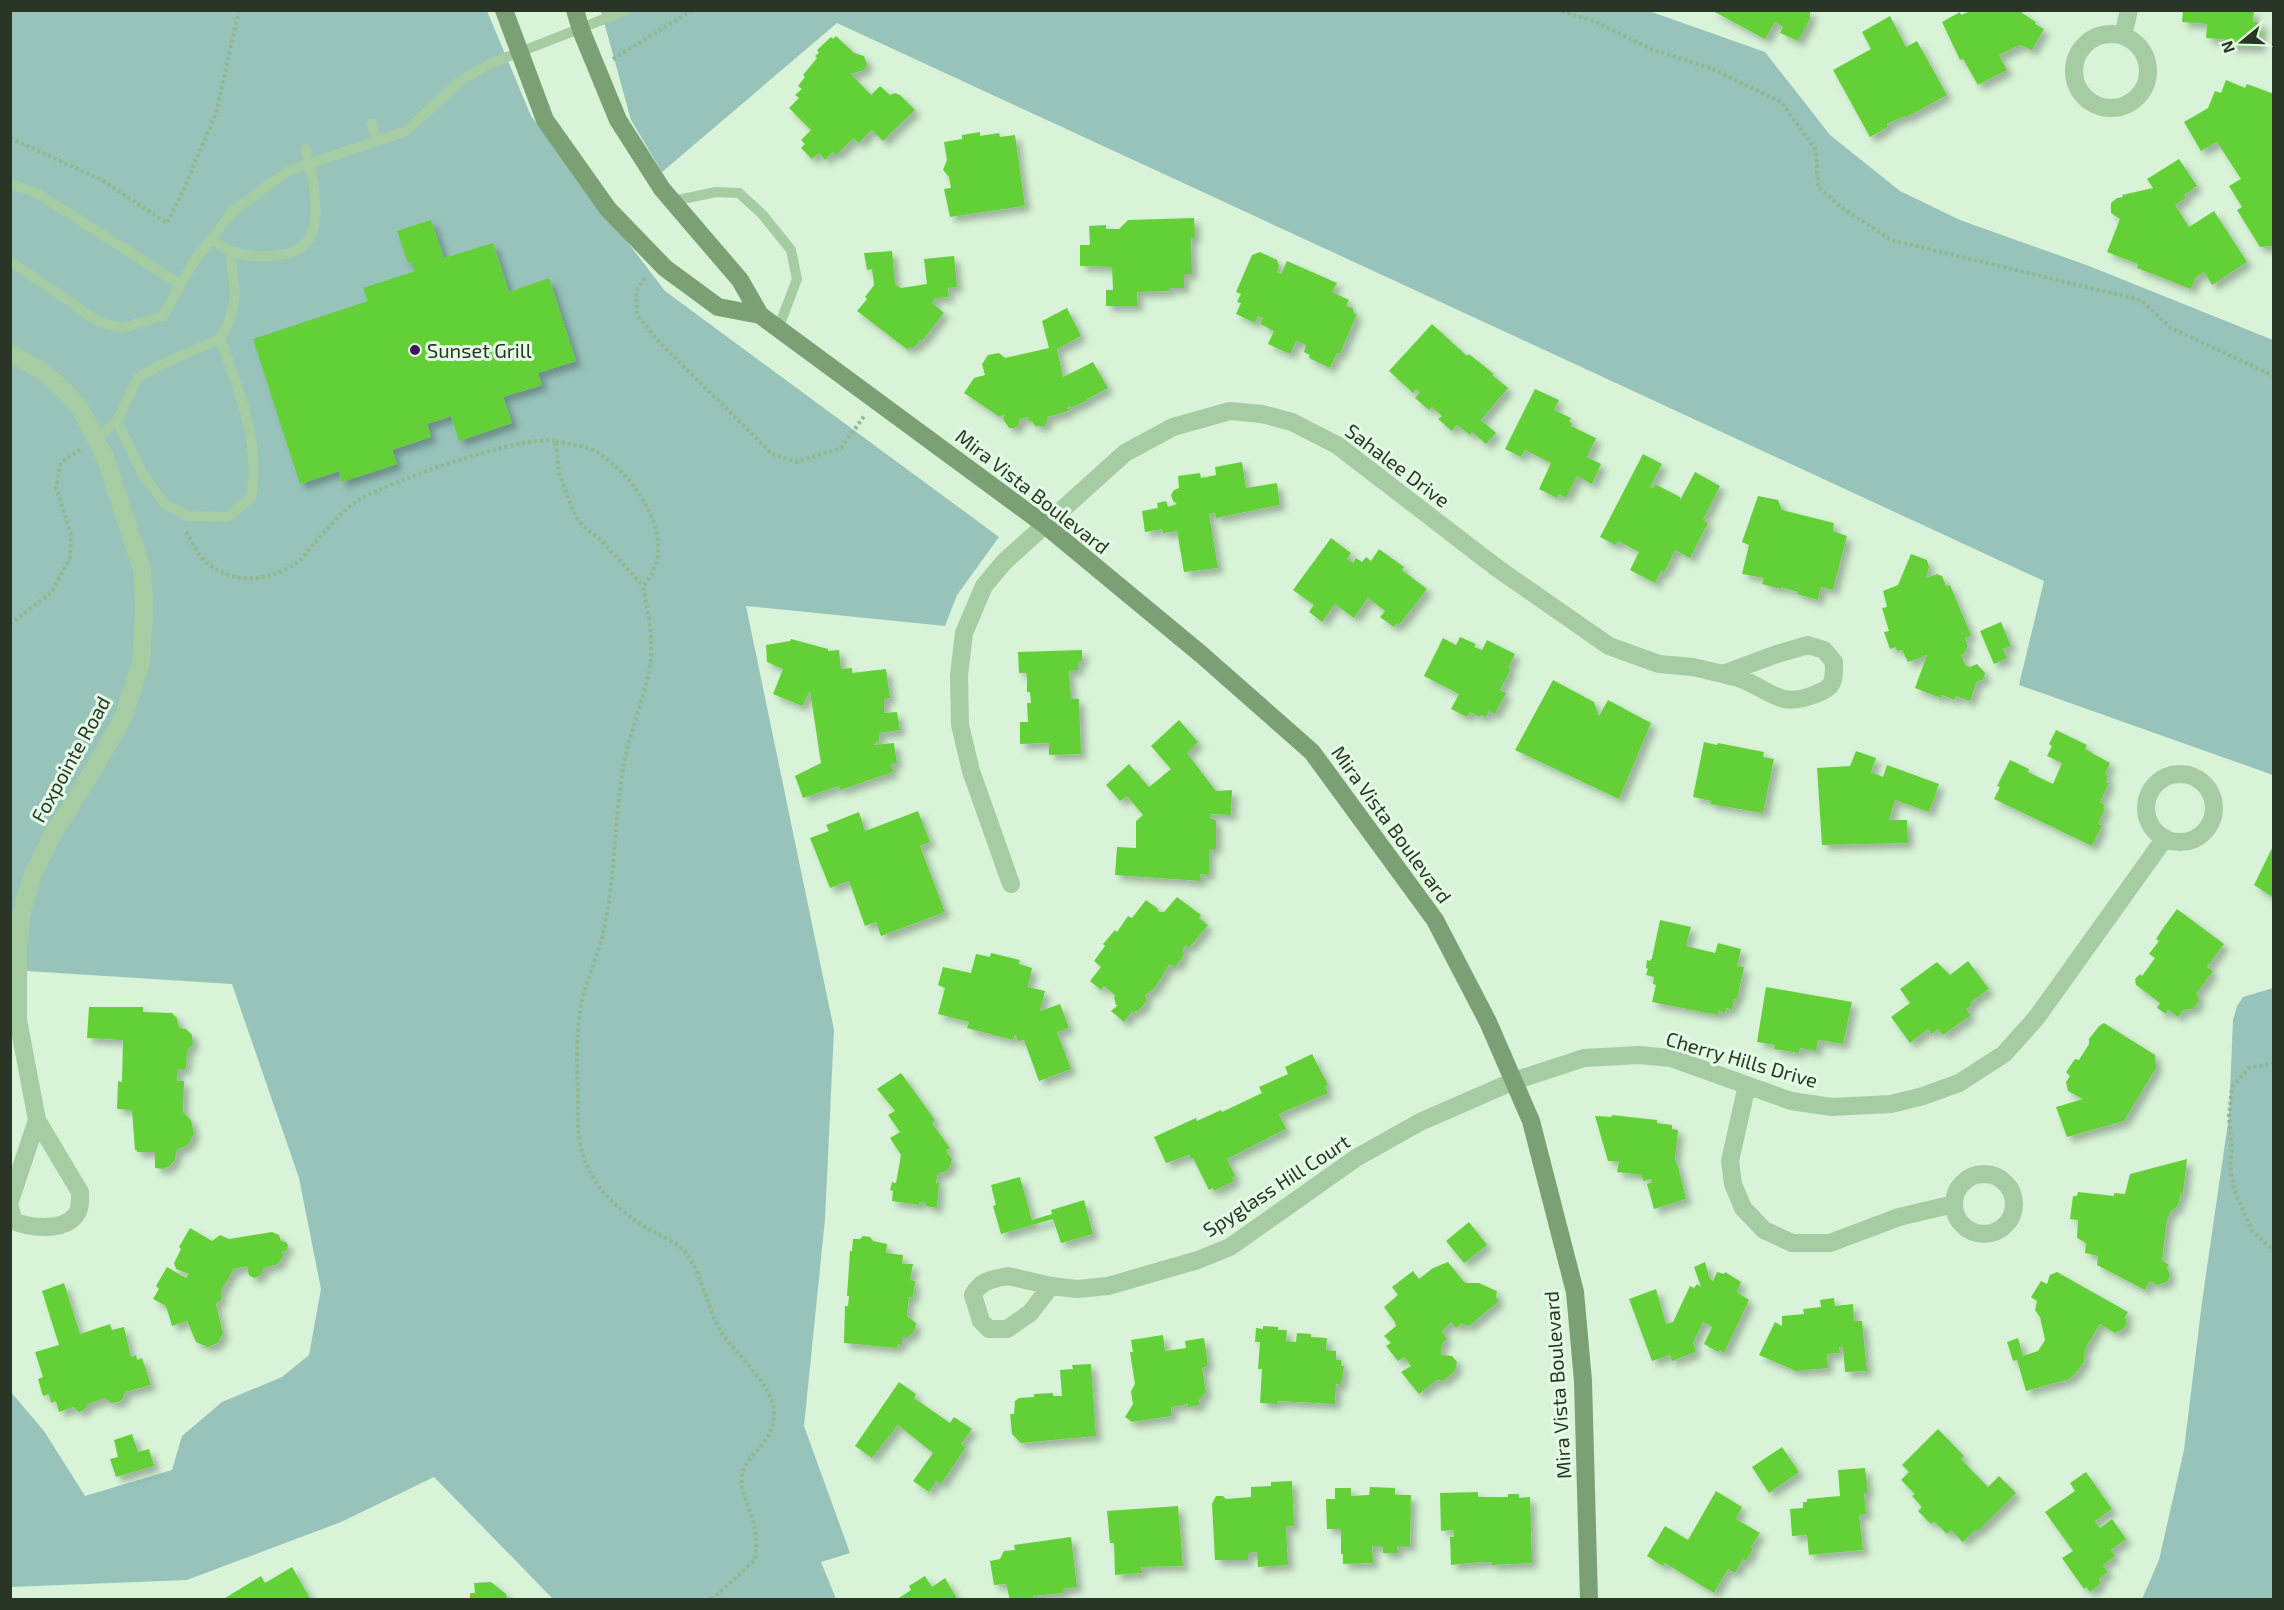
<svg xmlns="http://www.w3.org/2000/svg" width="2284" height="1610" viewBox="0 0 2284 1610" font-family="'Exo 2',sans-serif">
<style>
.green{fill:#97c3bb}
.building{fill:#64d039;filter:url(#shadow)}
.lines{fill:none;stroke-linecap:round;stroke-linejoin:round}
.path{stroke:#91b88d;stroke-width:4;stroke-dasharray:3 3;stroke-linecap:butt}
.lane{stroke:#a6cca3;stroke-width:10}
.street{stroke:#a6cca3;stroke-width:18}
.secondary{stroke:#7ba074;stroke-width:18}
.poi-dot{fill:#3c185b;stroke:#e4fbe5;stroke-width:2}
.labels{text-anchor:middle;dominant-baseline:central;stroke-width:6;stroke-linejoin:round;paint-order:stroke}
.poi-label{font-size:20px;fill:#293626;stroke:#e4fbe5;text-anchor:start}
.street-label{font-size:20px;fill:#293626;stroke:#e4fbe5}
</style>
<defs>
<filter id="shadow"><feDropShadow dx="5.5" dy="5.5" stdDeviation="3" flood-color="#0004"/></filter>
</defs>
<rect width="100%" height="100%" fill="#d8f3d8"/>
<path class="green" d="M1646,10L1765,52L1830,135L1900,191L1960,220L2089,266L2273,340V775L2019,685L2044,581L837,23L662,172L631,120L601,11Z
M11,11H487L531,116L665,291L999,537L957,595L945,626L746,606L834,1030L825,1219L804,1426L850,1553L821,1562L836,1599H553L434,1477L341,1522L187,1580L11,1587L10,1391L44,1431L85,1496L172,1470L182,1436L222,1402L282,1377L309,1355L321,1289L299,1178L232,984L11,970Z
M2273,988V1599H2142L2159,1560L2184,1450L2202,1302L2229,1116L2233,1020L2237,1006L2243,997Z"/>
<path class="building" d="M1711,10H1810V19L1798,41L1780,33L1783,27L1775,22L1765,39Z
M1973,10H2023L2022,13L2036,22L2035,24L2044,29L2032,50L2020,45L1999,55L2007,70L1978,85L1963,59L1960,60L1942,22L1960,12L1961,15Z
M2183,10H2254L2253,22L2262,23L2259,47L2229,46L2230,40L2206,38L2207,24L2182,22Z
M1890,16L1906,47L1917,41L1947,95L1905,118V116L1887,124L1888,127L1870,137L1833,70L1871,49L1862,32Z
M836,36L854,53L864,56L867,64L864,70L851,74L871,95L880,86L890,95L895,93L900,95L915,110L883,141L872,130L858,143L854,138L836,155L833,152L825,160L819,153L812,159L801,148L805,144L801,140L811,130L789,108L799,98L795,95L802,89L798,86L805,77L803,75L817,58L815,56L819,53L817,50L831,37L833,39Z
M2226,80L2245,88L2247,84L2274,94V246L2260,247L2237,210L2242,207L2229,186L2241,179L2217,142L2201,151L2184,122L2208,108L2215,91L2221,93Z
M980,132V136L999,133L1000,137L1015,135L1025,206L950,217L944,189L951,188L949,177L943,170L947,160L944,142L962,139V135Z
M2179,159L2197,186L2184,195L2186,198L2175,205L2189,227L2214,211L2247,262L2212,285L2204,272L2195,278L2191,289L2137,268L2138,264L2107,252L2120,219L2111,213V203L2117,198L2123,197L2122,195L2153,188L2147,179Z
M1194,218L1195,238H1191L1192,274H1184V288H1169V291L1137,292L1138,306H1106V290H1113L1112,267L1080,266V245H1090L1089,226L1106,225V229H1119L1128,220Z
M431,220L444,258L493,243L509,292L549,278L576,361L538,373L542,385L503,397L512,423L459,441L451,416L427,424L431,437L392,450L397,464L342,482L339,471L300,484L253,339L368,301L363,288L415,271L412,262L408,263L397,231Z
M892,251L895,284L901,288L927,284L924,259L954,256L957,287L948,288L949,297L936,298L932,303L944,313L922,341L920,340L915,347H910L908,350L857,311L867,299L865,297L874,285L872,269L867,270L864,253Z
M1260,252L1277,260L1279,266L1277,272L1281,274L1287,261L1337,283L1332,292L1349,300L1346,306L1353,308L1354,313L1357,314L1340,354L1337,353L1330,368L1309,358L1310,355L1304,352L1306,345L1296,341L1290,354L1268,344L1274,331L1260,324L1263,318L1258,316L1255,323L1236,314L1241,303L1237,302L1241,294L1236,292L1252,255Z
M1067,308L1081,336L1057,349L1063,377L1093,362L1108,388L1086,400V401L1071,408L1070,406L1068,407L1069,411L1047,417V422L1044,426H1035L1032,421L1029,422L1028,417L1020,419L1019,424L1015,428H1009L1003,419L1005,414L1000,417L964,393L974,378L985,375L982,364L988,355L999,353L1005,358L1049,348L1042,321Z
M1432,324L1467,356L1469,354L1494,374L1492,375L1508,388L1481,420L1496,433L1486,444L1472,432L1470,435L1457,425L1452,431L1438,419L1442,416L1432,407L1429,410L1415,398L1420,392L1416,389L1413,393L1389,371Z
M1535,389L1559,400L1554,410L1571,418L1569,422L1572,423L1571,426L1596,438L1587,457L1601,464L1592,484L1577,476L1566,498L1559,494L1557,498L1539,489L1551,463L1525,450L1521,457L1505,449Z
M1643,454L1662,464L1650,487L1653,488L1655,484L1680,497V500L1695,472L1720,486L1703,520L1708,523L1690,558L1675,550L1664,573L1661,571L1655,583L1630,570L1639,552L1618,541L1616,545L1600,537Z
M1242,462L1246,488L1277,483L1280,505L1216,518L1215,513L1209,514L1218,568L1184,572L1177,531L1163,533L1162,529L1145,532L1142,511L1158,508L1157,503L1166,501L1168,507L1177,504L1173,501L1171,495L1174,490L1179,488L1178,476L1200,473L1201,478L1216,475L1215,467Z
M1758,496L1778,500L1782,510L1834,523L1833,531L1847,536L1833,590L1821,587L1818,600L1797,594L1798,592L1781,587V589L1762,584L1764,578L1742,574L1749,545L1742,542Z
M1331,538L1351,553L1347,559L1353,563L1356,558L1362,562L1366,557L1371,561L1379,549L1404,567L1402,570L1427,589L1399,625L1397,623L1394,627L1380,617L1385,611L1368,598L1354,618L1335,604L1322,622L1309,612L1314,605L1293,590Z
M1911,554L1927,560L1929,567L1926,578L1937,574L1942,576L1946,586L1950,585L1971,635L1965,638L1968,646L1964,654L1961,655L1966,666L1970,667L1977,664L1985,673L1983,680L1977,681L1970,701L1956,696L1954,700L1942,695L1941,698L1915,688L1927,655L1908,662L1902,650L1897,651L1896,647L1890,649L1884,632L1889,631L1882,608L1887,607L1883,591L1898,585Z
M2001,622L2011,646L2003,649L2007,658L1994,664L1980,631Z
M1460,637L1476,644L1474,647L1482,650L1487,640L1515,654L1508,668L1511,669L1500,690L1506,693L1495,714L1489,711L1486,717L1481,715L1480,717L1470,712L1467,717L1451,709L1459,694L1424,676L1443,638L1456,645Z
M791,639L828,649V651L839,650L841,669L852,668V673L886,669L890,698L884,699V713L897,712L900,730L880,733L879,740L873,745L894,743L897,763L891,764L893,772L840,790L839,786L803,798L795,776L821,763L810,691L802,706L773,694L783,669L767,662L766,645L790,641Z
M1082,650V661L1078,662V670H1069L1071,699H1079L1081,754L1049,755V743L1020,744V722H1028L1027,703H1031L1030,692H1027V673H1019L1018,652Z
M1553,680L1594,702L1599,716L1608,700L1651,723L1619,799L1515,750Z
M1179,720L1198,742L1187,753L1216,791L1232,790L1231,815L1211,814L1210,818L1216,820V849H1209V875L1200,874L1201,881L1115,875L1117,847L1136,848V821L1143,815L1127,796L1120,801L1106,785L1129,764L1149,787L1171,769L1151,746Z
M2056,730L2087,745L2085,749L2110,763L2105,774L2108,776L2106,782L2109,783L2100,802L2105,805L2103,808L2105,809L2098,824L2102,825L2092,846L1994,799L2000,787L1997,786L2010,760L2029,769L2028,772L2053,784L2062,763L2047,756L2052,746L2049,744Z
M1704,742L1717,745L1718,743L1764,752L1763,757L1774,759L1763,813L1710,804L1711,801L1693,797Z
M1856,751L1876,758L1871,772L1883,777L1887,765L1939,784L1929,812L1895,800L1889,820H1907L1908,843L1822,845L1817,768L1850,766Z
M918,811L930,842L920,846L945,912L881,936L876,922L865,926L849,881L830,888L810,838L829,831L826,825L859,812L865,831Z
M2274,844V898L2254,885Z
M1177,897L1201,915L1199,918L1208,925L1189,948L1186,945L1183,949L1184,955L1176,966L1169,965L1155,988L1145,995L1147,1001L1138,1011L1132,1012L1124,1022L1111,1011L1118,1005H1116L1114,997L1116,996L1104,986L1101,990L1090,981L1101,967L1094,961L1105,946L1103,944L1115,930L1117,932L1128,916L1132,918L1146,900L1157,908L1159,912H1164Z
M2177,909L2224,944L2207,967L2213,971L2197,993L2199,1001L2193,1009L2183,1010L2178,1017L2168,1010L2166,1014L2157,1008L2160,1003L2136,985L2135,979L2140,974L2142,976L2155,958L2149,954L2159,941L2156,939L2161,931Z
M1660,920L1691,927L1686,946L1715,953L1718,943L1741,949L1737,966L1744,967L1737,1000L1734,999L1732,1010L1726,1008L1725,1013L1718,1011V1015L1652,1002L1656,985L1653,984L1654,977L1646,975L1648,969L1646,968L1647,960L1650,961L1652,958Z
M991,953L1020,960L1019,964L1032,968L1028,987L1045,991L1040,1011L1060,1004L1069,1028L1057,1032L1071,1069L1039,1081L1024,1040L1018,1041L1015,1034L1013,1040L967,1028L969,1022L938,1014L945,988L938,985L943,967L971,973L976,954L990,957Z
M1968,961L1989,989L1970,1003L1972,1005L1966,1009L1971,1015L1943,1035L1938,1029L1931,1034L1928,1029L1910,1043L1891,1017L1910,1003L1900,989L1937,962L1950,975Z
M1766,987L1852,1002L1843,1044L1818,1040L1816,1051L1800,1048L1799,1053L1774,1049L1775,1045L1757,1042Z
M89,1007H143V1012L172,1013L177,1018L179,1028L186,1029L192,1035L193,1044L187,1051L186,1069H178L177,1081H184L183,1112L191,1120L194,1134L188,1145L177,1150L175,1160L170,1166L163,1169L155,1168V1152H137V1150H135L132,1110L117,1109L118,1081L122,1082L123,1040L87,1038Z
M2104,1023L2155,1055L2156,1068L2124,1121L2067,1137L2056,1107L2083,1099L2068,1091L2066,1082L2070,1076L2066,1072L2075,1059L2079,1060L2089,1044V1039L2099,1026Z
M1312,1054L1328,1085L1325,1086L1328,1093L1279,1114L1286,1129L1227,1159L1235,1176L1232,1178L1234,1181L1214,1191L1213,1188L1209,1190L1193,1158L1191,1159L1189,1155L1166,1163L1154,1137L1196,1118L1197,1121L1221,1110L1222,1112L1262,1093L1259,1087L1288,1074L1285,1067Z
M901,1073L935,1120L932,1123L950,1148L946,1151L952,1159L950,1167L945,1172L938,1173L936,1183H939L937,1208L926,1206V1203L919,1202V1205L892,1201L893,1191L890,1190L892,1182L896,1183L901,1155L890,1138L900,1132L888,1115L895,1111L877,1089Z
M1612,1115L1657,1120V1123L1672,1125V1129L1678,1130L1675,1160L1678,1166L1686,1199L1654,1209L1647,1184L1652,1182L1651,1179L1643,1181L1642,1175L1617,1172L1619,1161H1608L1595,1116L1612,1117Z
M2187,1159L2183,1194L2181,1193L2178,1206L2171,1211L2167,1219L2162,1260L2169,1265L2167,1267L2170,1276L2167,1282L2157,1285L2150,1281L2145,1290L2097,1265L2098,1256L2085,1253L2086,1243L2077,1238L2078,1220L2070,1219L2073,1196H2077L2078,1192L2114,1196V1193L2125,1194L2130,1174Z
M1020,1177L1032,1220L1052,1214L1051,1210L1084,1200L1093,1234L1061,1243L1053,1219L1001,1234L993,1206L996,1205L991,1185Z
M1469,1222L1487,1245L1464,1263L1446,1241Z
M190,1228L212,1241L220,1235L229,1239L272,1232L279,1235L281,1241L286,1242L288,1245L287,1250L282,1252L283,1256L278,1264L264,1268L260,1276L254,1278L249,1275L247,1266L234,1269L221,1291V1300L216,1304L223,1333L218,1343L208,1347L196,1342L187,1321L172,1326L166,1306L153,1299L159,1289L156,1286L167,1267L186,1278L189,1274L176,1269L174,1263L181,1249L179,1247Z
M863,1236L870,1237L873,1241L887,1244L886,1253L903,1255L902,1264H913L910,1280L915,1281L913,1298L909,1297L907,1316L916,1323L914,1332L908,1337H902V1345L898,1344L897,1348L844,1343L845,1306H848L849,1296H847L850,1251H852L853,1239H860Z
M1448,1262L1465,1283H1479L1492,1289L1497,1291L1496,1297L1499,1301L1469,1326L1461,1324L1456,1328L1451,1322L1442,1331L1447,1339L1442,1343L1441,1355L1452,1356L1457,1362L1455,1371L1443,1381L1437,1380L1419,1394L1401,1372L1411,1366L1404,1357L1398,1361L1386,1346L1391,1343L1384,1336L1396,1326L1395,1322L1384,1307L1398,1295L1392,1287L1413,1271L1419,1279L1433,1268Z
M1705,1262L1710,1279L1713,1281L1717,1272L1724,1274L1725,1272L1741,1282L1737,1292L1749,1300L1724,1353L1720,1350L1718,1352L1704,1344L1712,1327L1703,1322L1693,1343L1696,1352L1672,1361L1670,1355L1652,1361L1629,1299L1656,1289L1666,1324L1673,1322L1690,1286L1694,1288L1697,1284L1701,1287L1694,1267Z
M2057,1272L2128,1312L2125,1317L2127,1324L2123,1329L2115,1333L2100,1324L2085,1349L2084,1362L2075,1374L2069,1379L2026,1391L2017,1360L2013,1361L2007,1342L2018,1338L2023,1356L2038,1351L2045,1340L2040,1317L2035,1310L2037,1301L2031,1297L2041,1281L2047,1284L2050,1275Z
M64,1283L80,1334L110,1324L112,1330L124,1327L131,1357L136,1355L137,1360L142,1358L151,1385L125,1392L123,1399L118,1402L111,1403L105,1398L88,1404L84,1410L79,1412L73,1407L59,1412L56,1401L51,1403L49,1394L43,1396L38,1379L43,1377L35,1352L59,1345L42,1291Z
M1834,1298L1835,1306L1853,1304L1854,1321H1862L1867,1371L1845,1372L1843,1347H1839L1840,1353L1827,1354L1828,1368L1796,1371L1759,1355L1775,1322L1782,1326V1316L1804,1314L1803,1309L1821,1307L1820,1300Z
M1263,1326L1278,1327V1330H1287L1286,1341L1296,1342L1297,1333L1311,1334V1337L1327,1338L1326,1350L1336,1351V1360H1341V1366H1344L1341,1385L1336,1384L1335,1404L1277,1401V1404L1260,1403L1262,1369H1258L1260,1342H1255L1256,1328L1263,1329Z
M1163,1335L1165,1351L1186,1348L1185,1341L1204,1338L1208,1366L1202,1368L1206,1392L1199,1400L1200,1405L1188,1407V1404L1171,1407L1172,1416L1132,1422L1125,1417L1133,1404L1131,1391L1135,1384L1130,1352H1133L1131,1340Z
M1091,1364L1096,1436L1021,1443L1012,1434L1010,1414H1014L1015,1401L1019,1398L1034,1397V1394L1053,1393V1396H1062L1060,1370L1073,1369L1072,1365Z
M899,1382L916,1394L914,1398L950,1423L954,1417L972,1429L961,1444L966,1447L941,1484L936,1481L929,1492L913,1481L933,1453L898,1425L872,1458L855,1446Z
M1938,1429L1964,1456L1961,1459L1988,1487L1999,1476L2016,1493L1978,1531L1976,1529L1963,1542L1951,1530L1947,1534L1934,1521L1931,1524L1918,1511L1922,1507L1912,1496L1915,1494L1901,1480L1909,1472L1902,1465Z
M132,1434L138,1452L149,1449L154,1466L116,1477L110,1459L118,1457L114,1440Z
M1782,1447L1799,1472L1769,1493L1752,1467Z
M1865,1468L1868,1493H1864L1866,1514L1859,1515L1863,1550L1809,1555L1807,1535L1792,1536L1790,1509L1803,1508V1502H1807V1499L1840,1496L1838,1470Z
M2086,1472L2112,1509L2095,1521L2100,1528L2112,1519L2126,1539L2111,1550L2115,1556L2103,1565L2108,1572L2099,1579L2101,1583L2090,1592L2086,1587L2084,1589L2062,1558L2073,1551L2045,1512L2075,1491L2070,1483Z
M1292,1481L1294,1526L1286,1527L1288,1565L1258,1567L1257,1552L1248,1553V1560H1215L1212,1504L1216,1496H1223L1226,1499L1251,1497V1487L1271,1486V1482Z
M1370,1487L1395,1488V1495H1411L1410,1546H1397L1398,1553H1383V1546H1372L1373,1563L1343,1564V1554H1341V1529H1327L1326,1499H1335V1488H1351V1496L1369,1495Z
M1716,1491L1742,1507L1736,1519L1760,1533L1751,1547L1753,1549L1746,1561L1743,1559L1735,1573L1728,1569L1714,1593L1665,1563L1663,1566L1647,1556L1665,1526L1688,1540Z
M1478,1492V1497H1508V1494H1519V1498L1530,1497L1532,1563L1492,1565V1562H1482L1451,1565L1450,1537H1454V1530L1441,1531L1440,1493Z
M1178,1506L1183,1566L1141,1567L1142,1573L1115,1575L1114,1543H1110L1107,1511Z
M1071,1537L1077,1587L1063,1589V1593L1033,1596L1034,1600H1010L1006,1584L994,1585L990,1561L1000,1559L1004,1551L1015,1550L1014,1545Z
M292,1567L311,1600H222L261,1576L265,1583Z
M925,1576L932,1587L945,1578L958,1600H896L911,1590L909,1586Z
M491,1582L506,1594L507,1600H470V1593H475L474,1583Z"/>
<g class="lines">
<path class="path" d="M1556,10L1594,21L1651,49L1710,68L1781,102L1816,150L1818,187L1841,207L1891,240L2141,300L2171,328L2274,376
M613,59L693,10
M10,138L100,179L167,223L183,191L216,113L239,10
M645,278L636,291L637,315L661,344L772,454L797,462L841,448L865,415
M556,441C569,445 589,446 600,454C638,480 682,544 643,586C648,612 654,639 650,666C645,697 631,728 625,759C614,814 616,870 605,924C600,954 584,982 580,1012C576,1039 577,1066 578,1093C578,1107 577,1122 579,1136C584,1179 614,1209 650,1230C662,1237 678,1243 686,1253C702,1273 707,1309 721,1332C736,1354 773,1386 774,1411C775,1446 745,1452 742,1476C740,1494 751,1510 755,1528C757,1539 756,1549 755,1560L711,1600
M186,532C191,539 195,549 200,556C227,586 268,584 299,561C305,556 309,549 314,544C326,530 345,508 360,499C393,481 521,434 556,441L559,473L573,511L582,525L601,540L643,586
M10,624L51,593L70,558L71,535L56,487L61,462L80,450
M2274,1063L2249,1068L2232,1087L2229,1116L2232,1150L2230,1165L2234,1190L2252,1231L2274,1251"/>
<path class="lane" d="M372,123L377,141
M10,184L37,193L181,285
M673,201L716,192L739,193L762,214L791,250L797,279L778,329
M212,239C218,243 224,249 231,251C253,259 300,261 311,235C321,213 312,171 305,149
M10,261L99,322L122,328L163,316L194,261L232,212L286,172L406,131L459,82L487,65L627,10
M117,421L142,473L165,504L189,516L228,517L251,497C261,443 239,389 220,339
M96,439L117,421L138,378L160,365L220,339L230,320L235,295L230,251"/>
<path class="street" d="M2074 71a37 37 0 1 1 74 0a37 37 0 1 1-74 0Z
M2123,36L2129,10
M10,353L40,370L63,389L80,408L105,457L142,569L144,608L141,663L123,718L86,782L54,832L33,874L22,910L18,947V1020L37,1120
M1808,645L1824,650L1834,662C1834,681 1835,687 1816,694C1779,709 1773,691 1741,679C1736,677 1729,676 1723,674L1777,654Z
M2146 808a34 34 0 1 1 68 0a34 34 0 1 1-68 0Z
M1011,884L971,771L960,725L959,675L964,633L984,586L1004,562L1125,453L1173,427L1230,411L1262,414L1292,422L1337,445L1497,568L1609,646L1659,664L1693,667L1723,674
M1747,1085L1730,1161L1733,1184L1743,1208L1764,1230L1792,1243H1830L1899,1217L1954,1204
M1954 1204a30 30 0 1 1 60 0a30 30 0 1 1-60 0Z
M10,1201L37,1120L80,1192C80,1200 81,1208 76,1215C63,1232 30,1228 13,1221L10,1207
M1008,1276L1051,1286L1030,1313L1007,1329H989L981,1321L973,1295C981,1280 993,1279 1008,1276Z
M1051,1286L1077,1289L1108,1286L1198,1260L1230,1247L1356,1158L1420,1122L1514,1081L1584,1058L1639,1055L1671,1058L1791,1101L1832,1107L1891,1104L1923,1096L1959,1083L2004,1054L2037,1017L2165,838"/>
<path class="secondary" d="M504,10L545,120L608,209L665,268L718,307L760,315
M575,10L581,30L618,120L662,189L740,280L760,315L1045,525L1202,655L1312,752L1435,920L1488,1022L1531,1121L1575,1292L1583,1381L1589,1600"/>
</g>
<circle class="poi-dot" cx="415" cy="350" r="6"/>
<g class="labels">
<g class="poi-label">
<text x="427" y="350">Sunset Grill</text>
</g>
<g class="street-label">
<text transform="translate(1398 465) rotate(37)">Sahalee Drive</text>
<text transform="translate(1033 491) rotate(38)">Mira Vista Boulevard</text>
<text transform="translate(70 759) rotate(-61)">Foxpointe Road</text>
<text transform="translate(1392 824) rotate(54)">Mira Vista Boulevard</text>
<text transform="translate(1742 1059) rotate(16)">Cherry Hills Drive</text>
<text transform="translate(1276 1185) rotate(-33)">Spyglass Hill Court</text>
<text transform="translate(1557 1385) rotate(-94)">Mira Vista Boulevard</text>
</g>
</g>
<rect width="2284" height="1610" fill="none" stroke="#293626" stroke-width="24"/>
<g transform="translate(2242 42) rotate(251)" stroke="#e4fbe5" stroke-width="4.5" paint-order="stroke">
<path d="M0-4.5L10 22L0 15L-10 22Z" fill="#293626"/>
<text y="-9" font-size="16" font-weight="bold" text-anchor="middle" fill="#293626">N</text>
</g>
</svg>
